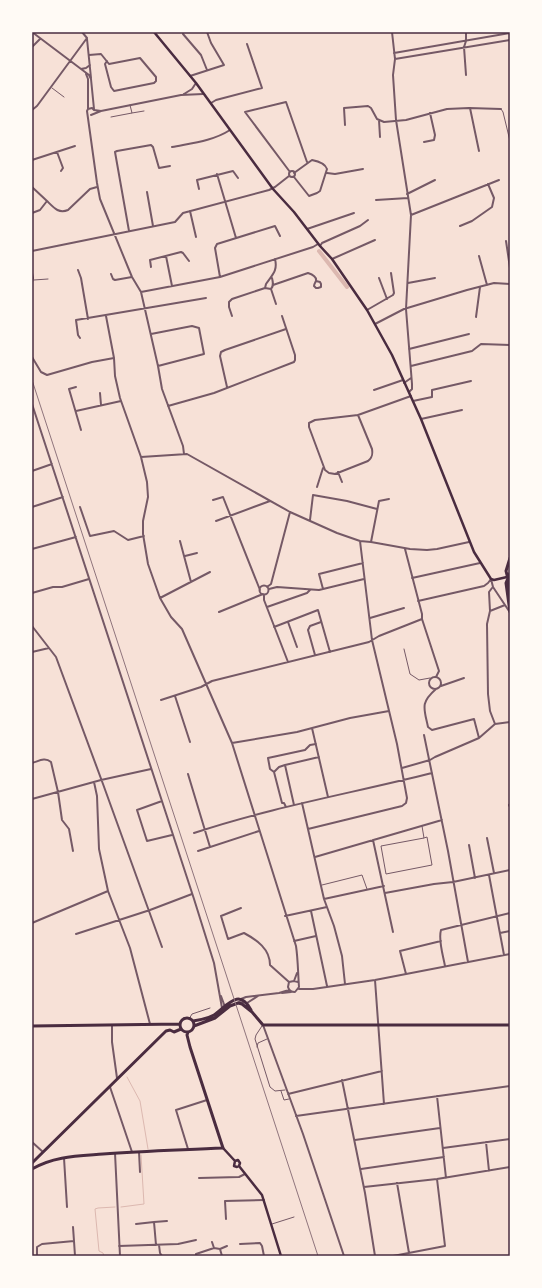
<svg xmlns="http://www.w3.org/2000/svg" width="542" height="1288" viewBox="0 0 542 1288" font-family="Commissioner,sans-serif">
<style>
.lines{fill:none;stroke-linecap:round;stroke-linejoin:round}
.stream{stroke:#dcb8b0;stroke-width:1}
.canal{stroke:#dcb8b0;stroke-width:4}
.service{stroke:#755966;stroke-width:1}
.minor{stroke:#755966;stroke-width:2}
.secondary{stroke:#4a2c40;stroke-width:2.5}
.primary{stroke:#4a2c40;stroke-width:3}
.rail{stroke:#8f747c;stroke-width:1}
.neatline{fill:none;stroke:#4a2c40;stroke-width:1.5}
</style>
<rect width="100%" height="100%" fill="#f7e1d7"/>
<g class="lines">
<path class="stream" d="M127,1077L140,1101L148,1149
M121,1207L144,1204L141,1155
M104,1256L103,1253L99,1251L95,1209L98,1208L115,1207"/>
<path class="canal" d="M319,251L347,287"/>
<path class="service" d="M52,88L64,97
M501,109L503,112L510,141
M132,113L144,111
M111,117L132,113L130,105
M34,280L48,279
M404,649L410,674L419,680L430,678
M422,826L424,838L381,846L386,874L432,865L427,837L424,838
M322,885L362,875L367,889
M189,1019L192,1014L210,1008
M262,1026L256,1035L255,1039L270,1087L275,1091L285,1090
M257,1047L258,1043L267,1039
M281,1091L284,1100L289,1099
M272,1224L294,1217"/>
<path class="minor" d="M32,32L89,75L91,79L94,109
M82,32L87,38
M392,32L395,59L393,75L396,120L411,215L406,309L412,384V389L409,392
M466,32V41L464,47L466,75
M183,34L201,55L207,70
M87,39L91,78
M32,47L40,39
M394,53L510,33
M89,55L101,54L109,64L140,58L156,77V81L154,83L114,91L111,87L105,64L107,61
M395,59L510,40
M81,69L86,68L90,65
M86,74L88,79V109
M190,76L224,65L211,43L207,32
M184,94L192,89L196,83
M211,103L216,100L262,88L247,44
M470,108L479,151
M32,110L37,106L87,38
M101,111L94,110L92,108L88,109L87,111L97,183L100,199L132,277L141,292L158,366L162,389L183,446L184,454
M91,115L101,111L181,95L203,94
M379,120L380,137
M345,125L344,108L368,106L371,108L377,119L384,122L406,120L447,109L469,108L501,109
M424,142L434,140L435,135L430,113
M172,147C192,143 213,141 230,130
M57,152L63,168L61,171
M32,160L75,146
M289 174a3 3 0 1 1 6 0a3 3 0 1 1-6 0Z
M290,172L245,112L286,102L307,162
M327,173L335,174L363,169
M217,174L236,238
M294,177L309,196L317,193L320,191L327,169C325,163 317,161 312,160L294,173
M32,187L47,201
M199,189L197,180L233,171L238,178
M147,192L153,226
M407,194L435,180
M376,200L408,198
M190,211L196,237
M32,213L40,210L47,201C54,208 59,214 68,210L90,189L97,187
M411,215L499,180
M460,226L472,221L492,207L494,198L488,184
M307,229L354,213
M129,231L115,152L117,151L151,145L153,147L159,168L170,166
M506,241L510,268
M320,246L322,243L360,226L368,220
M32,251L175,222L183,213L269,190L275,187L289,176
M166,256L172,286
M479,256L487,285
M332,259L375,240
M151,267L150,260L181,252L183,253L189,261
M78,270L81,278L88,319
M32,273L33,278L32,282
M111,274L113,279L115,280L132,277
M220,277L215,248L217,244L275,226L280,236
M272,278C273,282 274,286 271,289L265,288L266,284C272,275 278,271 275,259
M379,278L387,299
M408,283L435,278
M273,285L308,273C311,274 317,276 316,281C315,283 314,284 314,286L316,288H318L321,287V284L320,282L316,281
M271,289L276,304
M141,292L220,277L313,247L318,244
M367,310L393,295L394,293L391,273
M106,316L114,358
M232,316L229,307V302L232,299L265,288
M476,317L480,287
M375,324L404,309L467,290L494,283L510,284
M151,334L192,326L199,328L204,354L158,366
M80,338L78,335L76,320L206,298
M409,349L469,334
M32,357L41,372L47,375L92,362L114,358L115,376L120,398L141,457L147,482L148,497L143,521V534L148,564L160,598L171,617L182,629L232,743L296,946C298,959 298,974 299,987L295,992C291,992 289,991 288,987L289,982L294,981L298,982
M411,366L472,351L481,344L510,345
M404,383L411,378
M76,387L69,389L81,430
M227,387L220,356L221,352L225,350L286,329
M374,390L403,380
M100,393L101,405
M413,401L432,397V390L471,381
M32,404L194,899L214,963L222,1008
M168,406L214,393L294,362L295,360V355L282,316
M76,411L121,401
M358,415L372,449C373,455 372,458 368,461L335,474L329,473L325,470L309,427V423L315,420L358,415L411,396
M421,419L462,410
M141,457L187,454L290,512L337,533L360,541L371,542L410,549L427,550L437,549L469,542
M32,471L52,464
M338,472L342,482
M317,487L323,468
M213,500L223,497L260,590
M32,507L63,497
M80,507L90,536L114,531L128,540L144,536
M310,520L313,495L347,501L377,509
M216,521L270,501
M180,541L191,582
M371,542L379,501L389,499
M32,549L76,537
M405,549L422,614V619L439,671L436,677
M185,556L197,553
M412,578L480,563
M491,579L493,587L509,611
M259.5 590a4.5 4.5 0 1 1 9 0a4.5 4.5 0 1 1-9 0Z
M267,587L271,584L290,512
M269,589L277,587L319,590L364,579
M323,589L319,574L363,563
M32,593L53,587H62L89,579
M264,595V600L288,662
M160,598L210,572
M418,601L484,586L488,583L491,579
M267,607L307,593L310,590
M490,611L489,592L492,588
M219,612L263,594
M370,618L404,608
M288,622L297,647
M32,626L56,657L103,784L162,947
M274,627L318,610L330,652
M32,652L49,648
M315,655L308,630L310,626L321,622
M429 683a6 6 0 1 1 12 0a6 6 0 1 1-12 0Z
M441,686L464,678
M436,689C420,703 424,708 428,727L432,730L474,719L479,738
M175,696L190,742
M161,700L201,687L212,681L369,642L379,636L422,619
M495,724L490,711L488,694L487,624L490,611L505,605
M312,728L328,797
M424,735L448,851L468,962
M232,743L297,732L350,718L389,711
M32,763C39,761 45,757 51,762L58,792L62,820L69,829L73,851
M402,768L430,760L435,757L479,738L495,724L510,722
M274,772L279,767L285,765
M188,774L210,847
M94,782L97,796L99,849L108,891L130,948L150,1024
M32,799L101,780L151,769
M162,801L137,810L147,841L172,835
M302,803L324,899L334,926L342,956L345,984
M510,804L509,805L510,807
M294,805L285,765L319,757
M286,807L284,803H282L274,772L270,769L268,758L305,750L310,745L316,744
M308,829L402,806L406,803L407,798L397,744L372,640L360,541
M194,833C272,807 353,793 432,773
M487,838L494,873
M373,840L393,932
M469,845L475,878
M198,851L259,831
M315,857L442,820
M489,875L504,955
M385,893L434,884L453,882L510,870
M324,899L384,886
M241,908L221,916L228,939L244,933C257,940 270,949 270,965L289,982
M311,911L327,986
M285,916L327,907
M32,923L108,891
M500,933L510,931
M76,934L150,910L192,894
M294,941L316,936
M445,966C443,955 438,940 441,930L510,913
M406,974L400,951L441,941
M375,980L384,1104
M294,981L297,973
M299,989H313L375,980L510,954
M282,993L291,992
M221,996L225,1007
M241,999L246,997L279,993L289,990
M239,1002L247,1003L258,996
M263,1025L303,1134L344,1256
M112,1026V1042L117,1078
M342,1080L365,1193L375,1256
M110,1087L132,1152
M288,1094L382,1071
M437,1096L446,1178
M296,1116L510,1086
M355,1140L440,1128
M32,1142L43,1152
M486,1142L489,1171
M443,1148L510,1139
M188,1149L176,1110L207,1100
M139,1152L140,1172
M115,1153L120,1256
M64,1158L67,1207
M361,1169L444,1157
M199,1178L239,1177L245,1174
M397,1183L409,1253
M364,1187L437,1179L510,1167
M226,1219L225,1201L264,1200
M154,1222L167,1221
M136,1224L154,1222L156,1245
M73,1227L74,1241
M212,1242L214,1248
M240,1244L260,1243L262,1246L264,1256
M159,1245L160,1253L162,1256
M119,1246L178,1244L196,1240
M220,1249L227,1246
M37,1256V1247L42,1244L74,1241L75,1256
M196,1256V1254L214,1248L220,1249L222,1256
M393,1256L445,1246L437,1179"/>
<path class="secondary" d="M154,32L196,83L273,189L294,212L320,246L332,259L367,310L392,355L421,419L474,552L491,579L494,580L507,577
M223,1148L235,1161
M235,1161L238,1160L240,1163L239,1166
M235,1161L234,1166L237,1167L239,1166
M239,1166L262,1195L281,1256"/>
<path class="primary" d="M510,558L506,571L509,583L510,592
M510,573L506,583L510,612
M180 1025a7 7 0 1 1 14 0a7 7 0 1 1-14 0Z
M193,1021C200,1020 207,1019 214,1015C227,1006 239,987 251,1010
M32,1026L180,1024
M194,1026L215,1018L230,1006L238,1003L242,1004L252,1012L263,1025H510
M32,1163L166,1031L170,1030L174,1032L181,1029
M32,1169C54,1156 78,1156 103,1154C143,1151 183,1150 223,1148L190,1047L187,1035L188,1032"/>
<path class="rail" d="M32,380L318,1256"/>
</g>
<rect width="542" height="1288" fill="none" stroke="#fffaf5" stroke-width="66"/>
<rect x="33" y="33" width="476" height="1222" class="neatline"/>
</svg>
